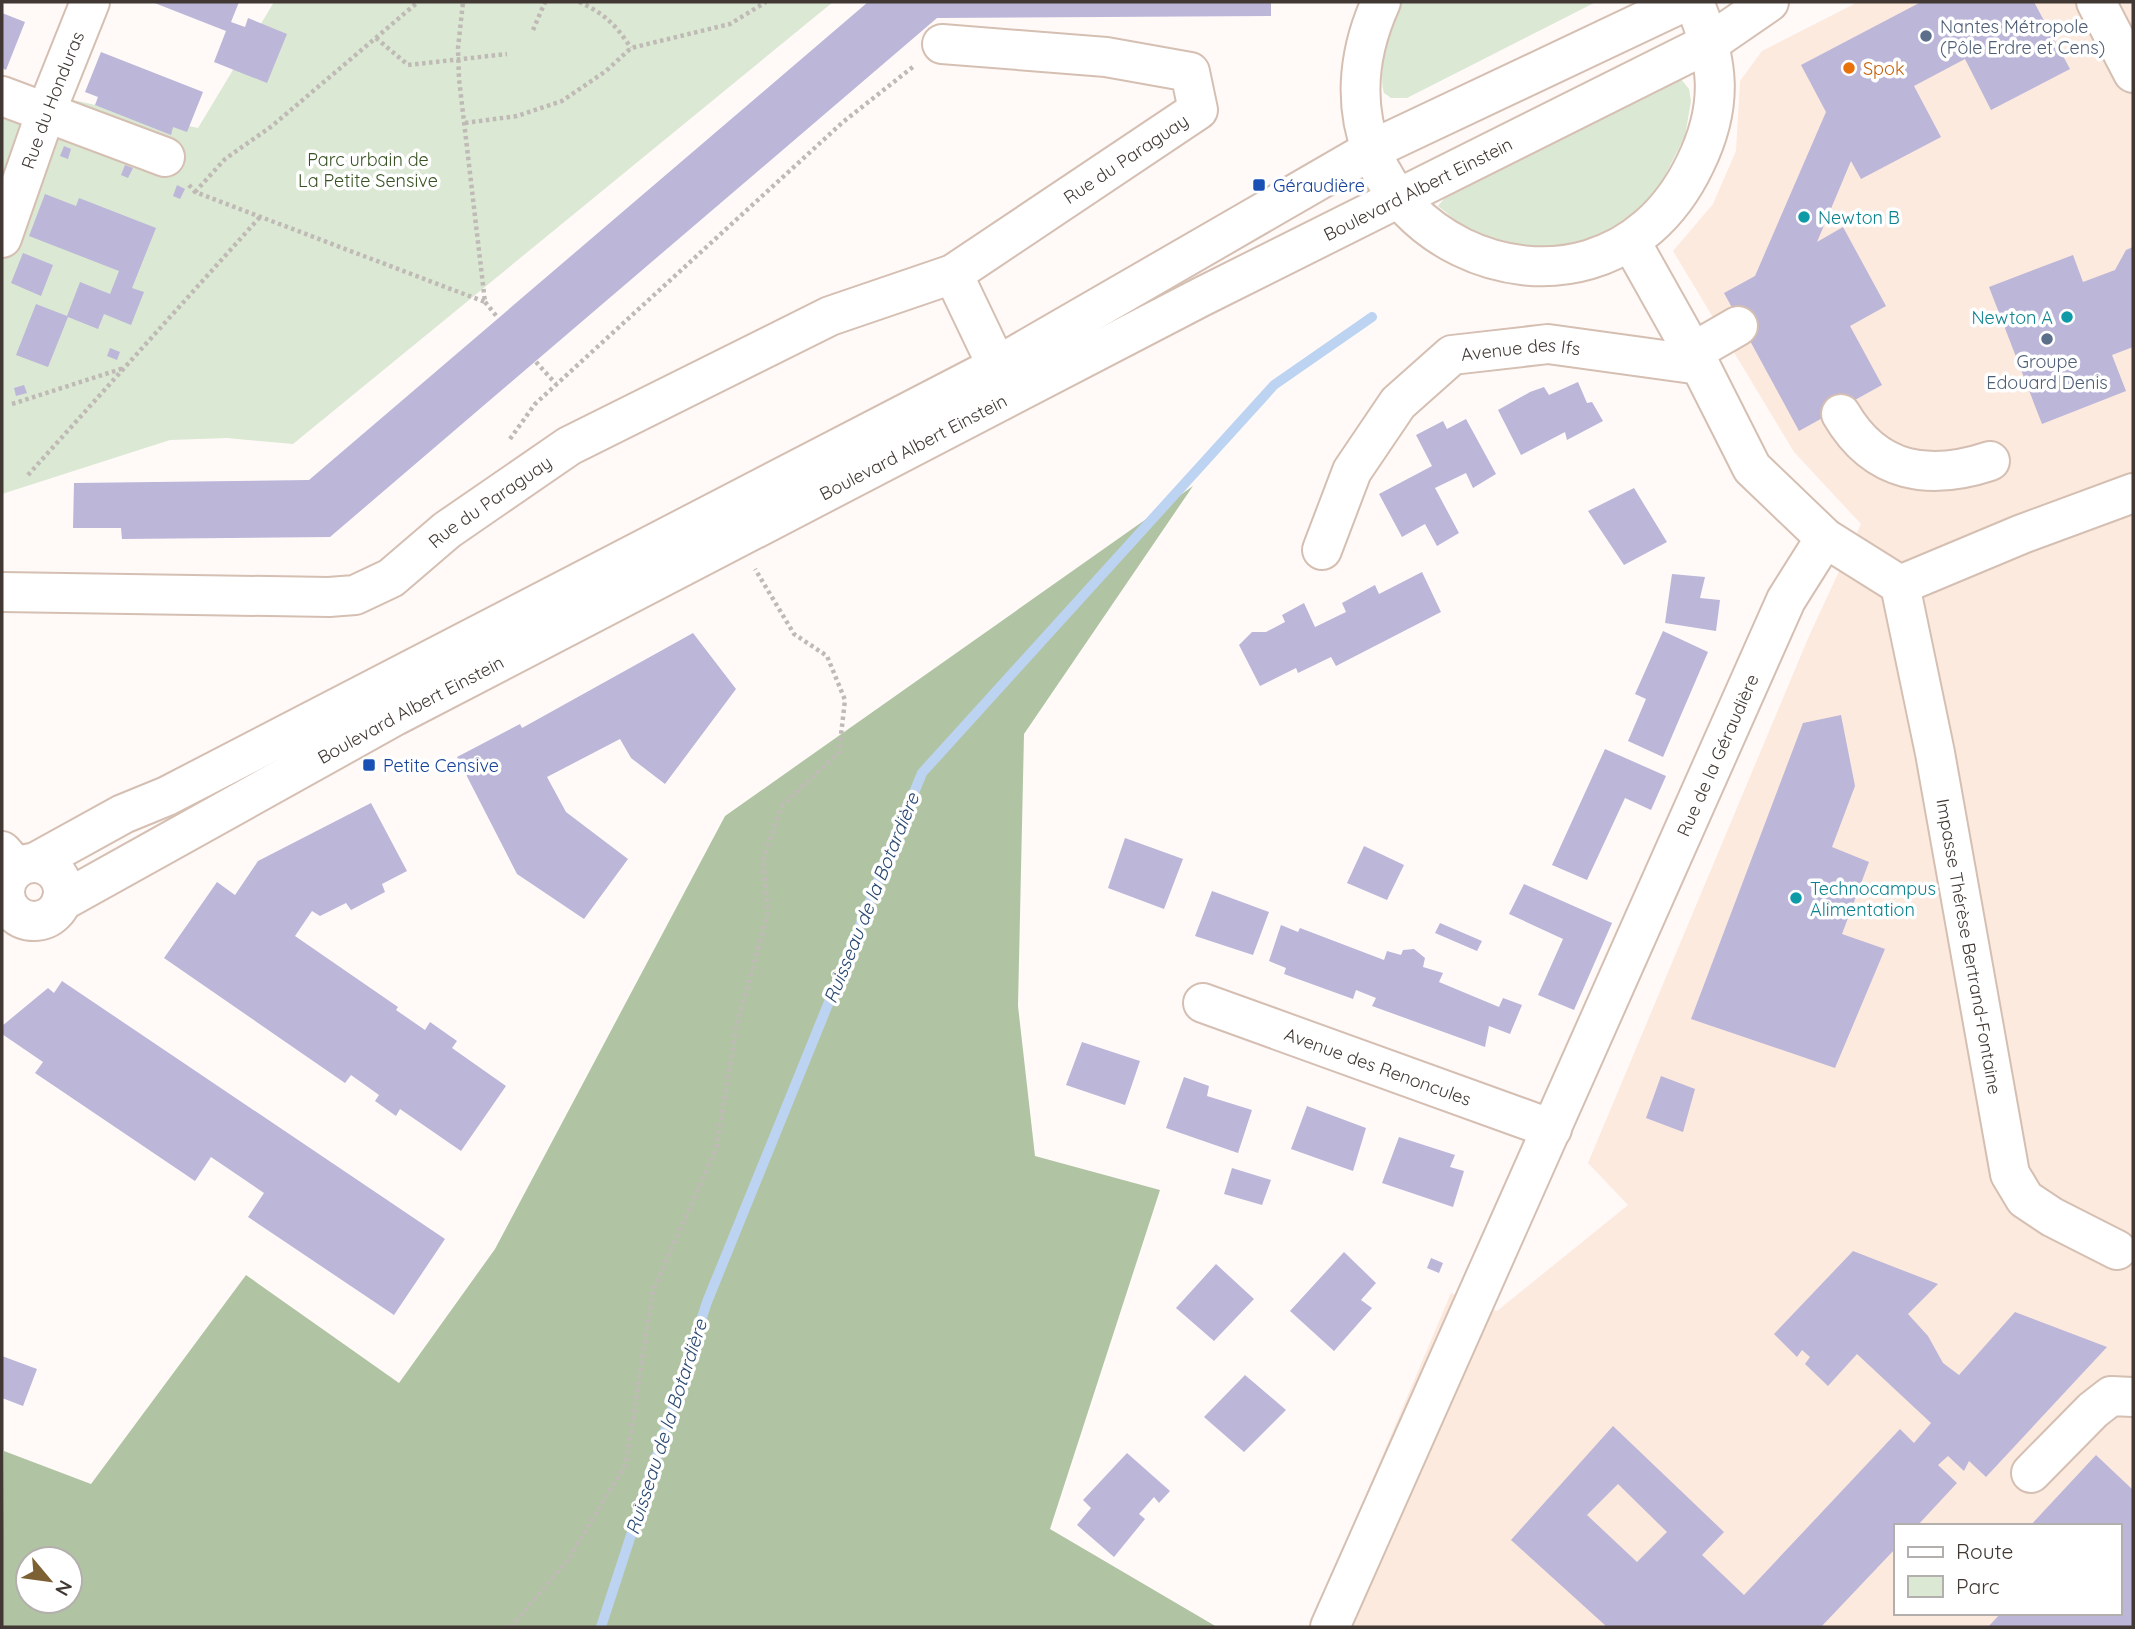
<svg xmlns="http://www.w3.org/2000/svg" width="2135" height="1629" viewBox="0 0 2135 1629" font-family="Quicksand,sans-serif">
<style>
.built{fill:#fceadf;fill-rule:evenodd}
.green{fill:#dbe8d3}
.forest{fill:#b0c4a4;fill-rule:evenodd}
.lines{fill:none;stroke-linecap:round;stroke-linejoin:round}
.stream{stroke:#bcd3f1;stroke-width:10}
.building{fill:#bcb6d9;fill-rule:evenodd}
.minor-casing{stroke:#d5bfb2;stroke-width:42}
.major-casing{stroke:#d5bfb2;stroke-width:42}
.path{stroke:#c0bab7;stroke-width:4.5;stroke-dasharray:3.5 3.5;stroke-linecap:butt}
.minor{stroke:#fff;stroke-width:38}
.major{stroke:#fff;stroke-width:38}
.service-dot{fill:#5c6f8a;stroke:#fff;stroke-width:2.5}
.food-dot{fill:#e8710a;stroke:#fff;stroke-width:2.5}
.transit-dot{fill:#1a4fb4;stroke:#fff;stroke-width:2.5}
.culture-dot{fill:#0f9aa8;stroke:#fff;stroke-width:2.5}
.labels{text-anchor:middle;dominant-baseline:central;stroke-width:7;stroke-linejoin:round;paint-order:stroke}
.service-label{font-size:18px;fill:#4e5e75;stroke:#fff;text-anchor:start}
.food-label{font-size:18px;fill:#c56008;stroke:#fff;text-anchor:start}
.street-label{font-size:18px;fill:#413833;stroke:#fff}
.park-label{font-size:18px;fill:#385223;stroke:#fff}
.transit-label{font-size:18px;fill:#164399;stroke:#fff;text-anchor:start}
.culture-label{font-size:18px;fill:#0d838f;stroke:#fff;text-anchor:start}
.water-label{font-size:19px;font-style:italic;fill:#284770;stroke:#fff}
</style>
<rect width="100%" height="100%" fill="#fffaf8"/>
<path class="built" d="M1858,2H2133V1627H1310L1451,1293L1497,1311L1628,1205L1588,1163L1809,636L1861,524L1794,452L1673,251L1713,204L1736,151L1740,81L1762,51ZM1895,1526H2119V1613H1895Z"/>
<path class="green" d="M274,2H833L293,444L227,438L170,440L2,494V79L24,89L198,128Z
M1402,2H1596L1407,98H1391L1384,93C1377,72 1391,21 1402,2Z
M1681,79L1689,89L1691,101L1685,136L1651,203L1571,252L1486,245L1438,206L1448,194Z"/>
<path class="forest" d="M1193,486L1024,734L1018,1006L1035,1156L1160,1190L1050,1529L1217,1627H2L4,1451L91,1484L246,1275L399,1383L495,1249L725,816ZM28,1559H70V1601H28Z"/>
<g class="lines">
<path class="stream" d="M601,1627L707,1302L922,773L1274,385L1372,317"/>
</g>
<path class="building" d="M152,2H239L231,22L245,27L248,18L287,34L267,83L214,62L226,31Z
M868,2H1271V16L937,18L330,537L122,539L121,528H73L74,483L309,480Z
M1921,2H2034L2070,69L1991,110L1965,59L1914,86L1941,137L1861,179L1851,161L1817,242L1843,227L1886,306L1850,326L1882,385L1799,431L1724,293L1755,276L1826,112L1801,65Z
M2,13L25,22L6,70L2,68Z
M101,52L203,92L187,132L173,127L171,135L95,105L98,97L85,92Z
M64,146L71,149L68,159L60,156Z
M125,165L133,168L128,178L121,175Z
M177,185L185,189L180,199L173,196Z
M45,194L76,206L79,198L156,228L132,288L144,292L131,325L104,314L98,329L68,317L48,367L16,355L36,304L67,316L80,282L110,294L119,271L29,236Z
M2133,247V347L2112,355L2126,391L2042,424L1989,287L2073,255L2083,282L2115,270L2126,250Z
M23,253L53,265L41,296L11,283Z
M110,348L120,352L117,360L107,356Z
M1578,382L1587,403L1592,402L1603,421L1567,440L1565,432L1521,455L1498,410L1530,392L1544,387L1549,395Z
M24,385L27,393L16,396L14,388Z
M1466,419L1496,474L1473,488L1466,473L1435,488L1459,533L1437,546L1425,524L1402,537L1379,494L1432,466L1416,435L1443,421L1447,429Z
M1634,488L1667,542L1624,565L1588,511Z
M1422,572L1441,612L1336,666L1331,657L1298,673L1296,668L1260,686L1239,645L1252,632H1266L1285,622L1282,615L1304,603L1315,627L1346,612L1342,603L1375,585L1379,594Z
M1672,574L1705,577L1700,598L1720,600L1716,631L1665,623Z
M1663,631L1708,652L1663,757L1628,741L1646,699L1635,694Z
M693,633L736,689L665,784L631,758L620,739L547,777L566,812L628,859L584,919L517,874L457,757L520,724L522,728Z
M1841,715L1855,786L1832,847L1869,862L1842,934L1885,949L1835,1068L1691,1019L1803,723Z
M1605,749L1666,776L1651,810L1625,798L1587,880L1552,865Z
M371,803L407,871L382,884L385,892L351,910L346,903L320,916L312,911L295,936L398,1007L396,1010L425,1030L430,1022L457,1041L452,1048L506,1086L461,1151L400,1109L396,1116L375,1101L379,1095L351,1075L345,1083L164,958L217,882L235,895L258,861Z
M1125,838L1183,859L1164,909L1108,888Z
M1364,846L1404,865L1387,900L1347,883Z
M1524,884L1612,923L1574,1010L1538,995L1563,939L1509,914Z
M1212,891L1269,912L1253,955L1195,936Z
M1440,923L1482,941L1477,951L1435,933Z
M1281,925L1298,932L1300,928L1384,960L1387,951L1401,955L1403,950L1414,949L1425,958L1423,967L1443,973L1439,982L1499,1007L1503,998L1522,1005L1510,1034L1489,1026L1485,1047L1372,1006L1376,998L1356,990L1353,999L1284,974L1286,968L1269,961Z
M62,981L445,1239L394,1315L248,1217L264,1193L211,1157L195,1181L35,1073L43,1062L2,1034V1026L48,988L54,993Z
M1082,1042L1140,1061L1125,1105L1066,1085Z
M1661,1076L1695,1089L1683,1132L1646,1118Z
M1184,1077L1209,1086L1207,1096L1252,1110L1238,1153L1166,1128Z
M1307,1106L1366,1128L1353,1171L1291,1149Z
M1399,1137L1455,1155L1450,1167L1464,1171L1453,1207L1382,1183Z
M1232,1168L1271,1180L1262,1205L1224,1194Z
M1853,1251L1938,1284L1908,1314L1928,1336L1943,1363L1959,1375L2015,1312L2107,1347L1986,1477L1969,1461L1964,1471L1948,1456L1938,1465L1957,1483L1917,1526H1895V1549L1821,1627H1607L1511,1540L1613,1426L1724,1532L1702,1555L1744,1595L1900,1429L1914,1443L1931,1423L1857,1354L1828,1386L1805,1364L1810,1357L1802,1350L1797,1357L1774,1334ZM1618,1484L1667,1532L1637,1562L1587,1515Z
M1344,1252L1376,1283L1361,1300L1372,1308L1334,1351L1290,1311Z
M1431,1258L1443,1263L1439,1273L1427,1268Z
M1216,1264L1254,1299L1214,1341L1176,1308Z
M2,1356L37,1369L23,1406L2,1398Z
M1245,1375L1286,1410L1244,1452L1204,1417Z
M1127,1453L1170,1491L1159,1503L1154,1497L1139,1514L1145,1519L1114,1557L1077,1525L1091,1508L1083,1500Z
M2096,1455L2133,1490V1627H1988L2001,1613H2119V1526H2030Z"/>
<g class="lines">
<defs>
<g id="minor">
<path d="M1381,2C1278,229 1594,375 1695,164C1724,105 1719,61 1694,2"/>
<path d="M2096,2L2133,73"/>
<path d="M2,96L165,157"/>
<path id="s1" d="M2,238L46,112L90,2"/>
<path d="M1631,242L1700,365L1752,468L1825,538L1900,585L2022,534L2133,493"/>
<path d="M953,274L997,366"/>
<path d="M1693,352L1738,326"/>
<path d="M1841,414C1876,474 1930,481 1990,461"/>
<path id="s2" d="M1322,550L1352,471L1398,403L1452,355L1548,344L1700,365"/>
<path id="s3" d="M1900,585L1935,753L2010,1174L2025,1199L2052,1217L2117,1250"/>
<path id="s4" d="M2,592L329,597L355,595L391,578L447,530L569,446L830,316L953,274L1198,110L1190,72L1106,57L942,44"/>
<path d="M2,851L17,868"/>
<path id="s5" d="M1203,1003L1552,1129"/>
<path d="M2031,1473L2093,1410L2111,1396L2133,1397"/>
<path id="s6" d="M1330,1627L1786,600L1825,538"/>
</g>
<g id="major">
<path d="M36,862L123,814L167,796L997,366L1371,150L1684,2"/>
<circle cx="34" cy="892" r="29"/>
<path id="s7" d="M61,902L395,716L1201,297L1711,42L1769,2"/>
</g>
</defs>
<use href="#minor" class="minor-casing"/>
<use href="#major" class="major-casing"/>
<path class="path" d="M579,2C604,13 616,25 631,48
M533,30L545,2
M376,38L408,65L507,54
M465,123L517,116L562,101L606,71L631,48L730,24L766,2
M189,185L195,192L485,302L459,79L458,48L463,2
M195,192L225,159L272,126L418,2
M485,302L498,318
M536,362L556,384
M12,404L124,368
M510,439L535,404L843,122L914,66
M28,475L260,217
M511,1627L567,1561L626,1464L653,1290L716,1149L737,1023L768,914L763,859L782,806L839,752L845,700L827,656L794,634L755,569"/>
<use href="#minor" class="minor"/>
<use href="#major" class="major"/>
</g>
<g class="service-dot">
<circle cx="1926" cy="36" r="7"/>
<circle cx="2047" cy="339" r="7"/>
</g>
<circle class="food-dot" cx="1849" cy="68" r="7"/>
<g class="transit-dot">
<rect x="1252" y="178" width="14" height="14" rx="3.5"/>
<rect x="362" y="758" width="14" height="14" rx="3.5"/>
</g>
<g class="culture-dot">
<circle cx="1804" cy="217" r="7"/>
<circle cx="2067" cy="317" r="7"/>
<circle cx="1796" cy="898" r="7"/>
</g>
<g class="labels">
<g class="service-label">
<text x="1940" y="26">Nantes Métropole<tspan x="1940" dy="21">(Pôle Erdre et Cens)</tspan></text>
<text x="2047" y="361" text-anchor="middle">Groupe<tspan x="2047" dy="21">Edouard Denis</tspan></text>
</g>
<g class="food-label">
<text x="1863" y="68">Spok</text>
</g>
<g class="street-label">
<text stroke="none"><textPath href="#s1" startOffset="147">Rue du Honduras</textPath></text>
<text stroke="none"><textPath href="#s4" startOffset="1244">Rue du Paraguay</textPath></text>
<text stroke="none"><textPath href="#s7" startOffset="1533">Boulevard Albert Einstein</textPath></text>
<text stroke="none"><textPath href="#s2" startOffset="308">Avenue des Ifs</textPath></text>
<text stroke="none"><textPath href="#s7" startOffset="966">Boulevard Albert Einstein</textPath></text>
<text stroke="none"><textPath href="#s4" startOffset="518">Rue du Paraguay</textPath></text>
<text stroke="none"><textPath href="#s7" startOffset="399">Boulevard Albert Einstein</textPath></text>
<text stroke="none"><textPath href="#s6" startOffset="954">Rue de la Géraudière</textPath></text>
<text stroke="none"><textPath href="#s3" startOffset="368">Impasse Thérèse Bertrand-Fontaine</textPath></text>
<text stroke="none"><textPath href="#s5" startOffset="186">Avenue des Renoncules</textPath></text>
</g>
<g class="park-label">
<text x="368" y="159">Parc urbain de<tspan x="368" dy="21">La Petite Sensive</tspan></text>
</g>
<g class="transit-label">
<text x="1273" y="185">Géraudière</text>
<text x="383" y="765">Petite Censive</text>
</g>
<g class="culture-label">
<text x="1818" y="217">Newton B</text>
<text x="2053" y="317" text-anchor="end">Newton A</text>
<text x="1810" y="888">Technocampus<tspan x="1810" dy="21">Alimentation</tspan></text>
</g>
<g class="water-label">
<text transform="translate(871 898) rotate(-68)">Ruisseau de la Botardière</text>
<text transform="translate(666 1427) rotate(-72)">Ruisseau de la Botardière</text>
</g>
</g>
<rect width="2135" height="1629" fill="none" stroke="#413833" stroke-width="7"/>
<rect x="1894" y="1524" width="228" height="91" fill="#ffffff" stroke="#b3afad" stroke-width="2"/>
<rect x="1908" y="1547" width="35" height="10" fill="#ffffff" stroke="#b3afad" stroke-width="2"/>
<text x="1956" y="1559" font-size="21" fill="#413833">Route</text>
<rect x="1908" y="1576" width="35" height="21" fill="#dbe8d3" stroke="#b3afad" stroke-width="2"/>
<text x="1956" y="1594" font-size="21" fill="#413833">Parc</text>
<g transform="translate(49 1580) rotate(119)"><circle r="33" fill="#ffffff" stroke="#b3afad" stroke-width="2"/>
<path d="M0-5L12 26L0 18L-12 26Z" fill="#7d6134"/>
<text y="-10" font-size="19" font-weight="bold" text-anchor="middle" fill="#413833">N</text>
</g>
</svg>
